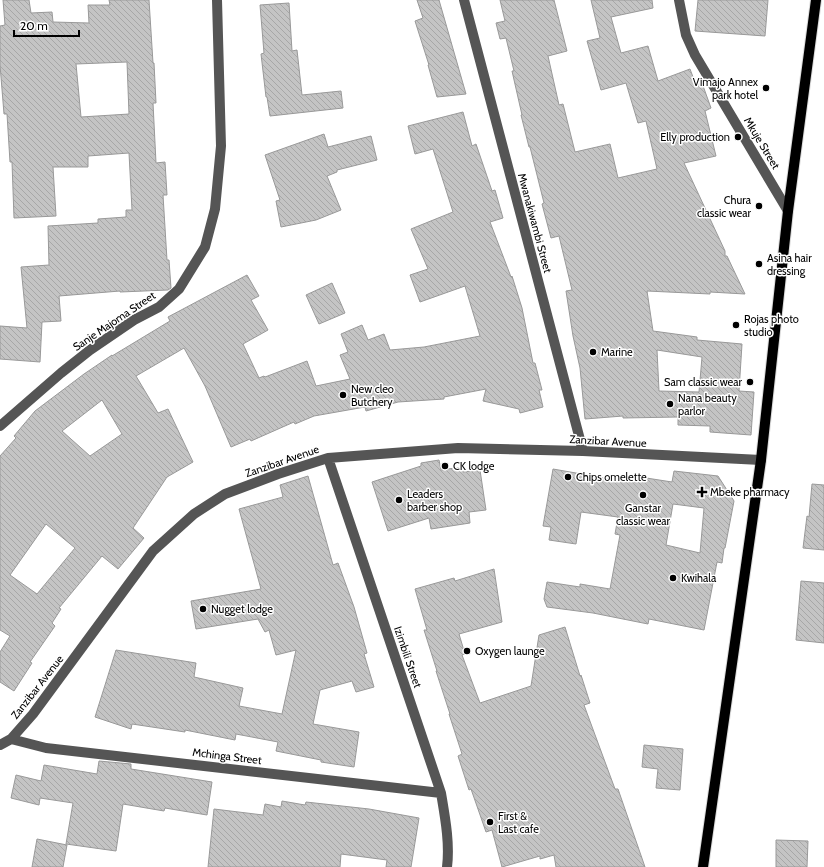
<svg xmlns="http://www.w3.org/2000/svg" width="824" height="867" viewBox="0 0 824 867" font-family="Cabin,sans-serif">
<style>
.building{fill:url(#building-back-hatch);stroke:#999;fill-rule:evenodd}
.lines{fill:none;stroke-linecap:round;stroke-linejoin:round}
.major-casing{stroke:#dbdbdb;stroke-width:12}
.minor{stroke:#555;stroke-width:10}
.major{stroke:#000;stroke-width:10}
.poi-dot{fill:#000;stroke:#fff;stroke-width:1.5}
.labels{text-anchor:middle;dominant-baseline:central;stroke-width:3;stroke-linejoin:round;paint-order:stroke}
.poi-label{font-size:11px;fill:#000;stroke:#fff;text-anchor:start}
.street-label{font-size:11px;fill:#000;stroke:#fff}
</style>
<defs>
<pattern id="building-back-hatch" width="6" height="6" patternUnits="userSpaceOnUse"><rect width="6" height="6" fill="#c4c4c4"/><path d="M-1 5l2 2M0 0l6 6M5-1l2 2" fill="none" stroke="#a7a7a7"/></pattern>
</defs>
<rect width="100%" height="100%" fill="#fff"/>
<path class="building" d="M3,0H29L31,13L52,12L53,22L89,23L88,5H110L109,0H149L153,63H154L156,103H153L156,163L165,162L167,195H163L167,260H169L171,288L168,290L120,292V291L59,296L61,321L42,322L40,362L0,359V326L27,328L21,267L49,265L48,226L98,223V219L126,217V210H132L129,153L88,156V167H53L56,216L14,218L12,162H10L7,114H4L0,65V26L5,25ZM127,62L129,114L81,117L76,64Z
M417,0H439L466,94L437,97L428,65H429L415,21L423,18Z
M500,0H554L567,51L548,56L559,105L563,104L575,152L610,144L618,178L657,169L646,121L638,123L626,83L601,90L587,41L600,38L591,0H652L653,8L611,17L621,53L648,46L658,81L690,69L696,85L702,83L711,108L705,111L716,156L684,163L725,251V256H727L745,294L710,292V294L647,291L653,331L697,337V340L742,344L739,391L754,392L751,435L710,432V426L678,425V417L623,418V416L585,419L580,368L573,336L566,291L572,290L559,236L551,238L542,204L544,203L530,147H529L521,115H522L512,71H514L506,38L500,39L496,23L505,21ZM657,350L702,357L699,392L659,391Z
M698,0H768L765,36L695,31Z
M289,3L292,51L297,50L302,95L341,91L343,108L270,116L267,97H266L261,54L264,53L260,5Z
M463,112L472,146L476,144L492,191L495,190L503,218L490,222L511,277L512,276L522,308L533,363H535L542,390H539L543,407L520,413L519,409L483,401L486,389L444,397V399L398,402L366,411L365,407L314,416L295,424L294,422L251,441L250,439L231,447L205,386L184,348L136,376L158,413L168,409L193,462L167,477L133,528L144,538L118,569L102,556L59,608L61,609L52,623L55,626L30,662L32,663L14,691L0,682V652L10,636L0,630V456L16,438L14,436L35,411L84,374L112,355V356L170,321L168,317L247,275L259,296L251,300L268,330L243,344L259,378L264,376L265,377L307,361L316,386L350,379L340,355L348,352L341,334L362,325L368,340L384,334L390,350L424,347L480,336L465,286L420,302L410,275L428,269L411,229L453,212L433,149L415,154L408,126ZM102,400L122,434L90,456L62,431ZM46,524L75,548L37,594L10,575Z
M324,134L328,147L371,136L377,160L337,170V172L327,176L341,210L316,220L281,227L276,201L280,200L265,155Z
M332,283L345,313L319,324L306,295Z
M439,460L441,470L462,467L463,472L480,470L486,510L469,512L470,523L431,529L429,518L388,531L372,482L421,466V463Z
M553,469L616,480V477L640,480V477L672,482L674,471L718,476L734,501L725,548H724L722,563L717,562L704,630L649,619L648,624L593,613L547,607L544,599L547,582L580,587V584L610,589L620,535L615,534L618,517L581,512L576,544L549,540L551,527L543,526ZM673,504L704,508L700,553L666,545Z
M308,476L333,565L338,563L354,607L367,653L364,654L374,687L356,692L352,681L320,690L313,724L359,732L354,767L321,762V760L276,751L278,742L236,734L235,740L185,730V732L132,724L131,729L95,717L116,650L196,663L194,677L243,688L239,706L282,714L296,650L276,655L269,630L265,632L258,619L196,629L191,601L261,589L239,509L283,497L280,485Z
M812,484L824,485V550L803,548L807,516L809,517Z
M494,569L502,622L459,634L465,654L462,655L480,703L531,686L539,635L565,627L580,676L581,675L590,703L584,705L615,789H618L645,867H556L554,855L540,859V856L502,867L492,830L486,832L471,789L469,790L458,756L462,754L449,714H450L436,671H437L424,630H427L415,589L454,578L455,581Z
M801,581L824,583V643L796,640Z
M644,745L683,749L680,790L656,788L658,769L642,767Z
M99,761L131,764V769L212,782L207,815L165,808L164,811L123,804L116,851L66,844L73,803L40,798L39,805L11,798L16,775L41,781L44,765L97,774Z
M282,801L305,805L306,802L369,809L419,818L411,867H386L387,860L341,854L340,867H208L214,809L263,815L265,804L281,807Z
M37,839L67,845L63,867H32Z
M776,840L808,841L807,867H776Z"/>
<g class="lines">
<defs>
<path id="major" d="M703,867L761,460L788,211L816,0"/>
</defs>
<use href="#major" class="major-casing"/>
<path class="minor" d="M464,0L583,451
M679,0L686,35L695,55L788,211
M0,426L61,373L90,350L134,320L159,307L179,289L205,247L215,209L221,146L217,0
M328,458L441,793C445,817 450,843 447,867
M11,739L46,748L441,793
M0,745L11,739L33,714L153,551L194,514L225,494L278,474L328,458L458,448L583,451L761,460"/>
<use href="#major" class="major"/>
</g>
<g class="poi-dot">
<circle cx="766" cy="88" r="4"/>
<circle cx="738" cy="137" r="4"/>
<circle cx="759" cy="206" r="4"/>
<circle cx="759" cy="264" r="4"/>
<circle cx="736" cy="325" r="4"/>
<circle cx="593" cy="352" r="4"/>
<circle cx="750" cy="382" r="4"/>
<circle cx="343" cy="395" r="4"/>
<circle cx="670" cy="404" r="4"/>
<circle cx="445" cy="466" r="4"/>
<circle cx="568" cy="477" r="4"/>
<path d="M700 486h4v4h4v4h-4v4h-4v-4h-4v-4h4z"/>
<circle cx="643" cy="495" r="4"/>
<circle cx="399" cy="500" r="4"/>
<circle cx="673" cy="578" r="4"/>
<circle cx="203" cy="609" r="4"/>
<circle cx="467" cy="651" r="4"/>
<circle cx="490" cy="822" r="4"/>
</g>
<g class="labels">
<g class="poi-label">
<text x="758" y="82" text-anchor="end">Vimajo Annex<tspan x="758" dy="13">park hotel</tspan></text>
<text x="730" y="137" text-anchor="end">Elly production</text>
<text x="751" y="200" text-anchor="end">Chura<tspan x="751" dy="13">classic wear</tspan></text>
<text x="767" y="258">Asina hair<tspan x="767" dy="13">dressing</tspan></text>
<text x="744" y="319">Rojas photo<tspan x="744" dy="13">studio</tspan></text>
<text x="601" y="352">Marine</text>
<text x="742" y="382" text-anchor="end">Sam classic wear</text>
<text x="351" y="389">New cleo<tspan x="351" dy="13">Butchery</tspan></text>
<text x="678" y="398">Nana beauty<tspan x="678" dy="13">parlor</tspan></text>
<text x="453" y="466">CK lodge</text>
<text x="576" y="477">Chips omelette</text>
<text x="710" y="492">Mbeke pharmacy</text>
<text x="407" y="494">Leaders<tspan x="407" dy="13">barber shop</tspan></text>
<text x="643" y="508" text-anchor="middle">Ganstar<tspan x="643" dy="13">classic wear</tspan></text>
<text x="681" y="578">Kwihala</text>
<text x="211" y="609">Nugget lodge</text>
<text x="475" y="651">Oxygen launge</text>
<text x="498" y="816">First &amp;<tspan x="498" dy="13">Last cafe</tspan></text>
</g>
<g class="street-label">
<text transform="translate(762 143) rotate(59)">Mkuje Street</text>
<text transform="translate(535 223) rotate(75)">Mwanakiwambi Street</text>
<text transform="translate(114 321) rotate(-34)">Sanje Majoma Street</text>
<text transform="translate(608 441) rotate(3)">Zanzibar Avenue</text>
<text transform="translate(282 461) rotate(-19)">Zanzibar Avenue</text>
<text transform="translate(408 657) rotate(71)">Izimbili Street</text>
<text transform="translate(37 687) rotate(-52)">Zanzibar Avenue</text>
<text transform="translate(227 756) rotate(7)">Mchinga Street</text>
</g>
</g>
<path d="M14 30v6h65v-6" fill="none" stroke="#000000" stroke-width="2"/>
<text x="20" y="30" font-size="12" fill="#000000" stroke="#ffffff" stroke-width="3" paint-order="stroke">20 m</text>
</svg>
